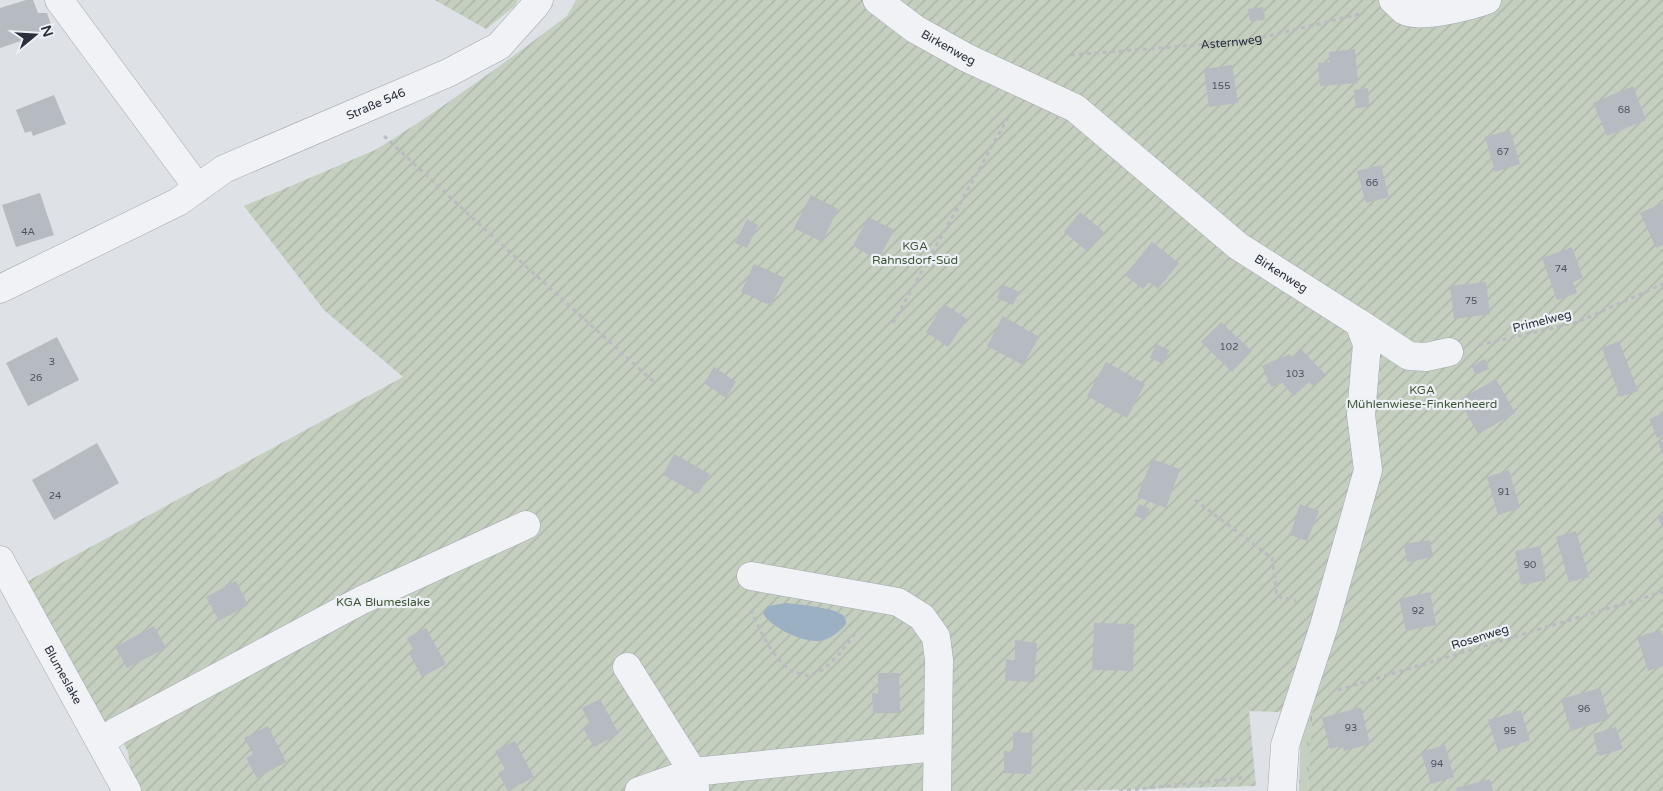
<svg xmlns="http://www.w3.org/2000/svg" width="1663" height="791" viewBox="0 0 1663 791" font-family="'Varela Round',sans-serif">
<style>
.grass{fill:url(#grass-tufts)}
.garden{fill:url(#garden-furrows)}
.water{fill:#9cb0c3}
.building{fill:#b6bbc2}
.lines{fill:none;stroke-linecap:round;stroke-linejoin:round}
.minor-casing{stroke:#a4a8af;stroke-width:29}
.path{stroke:#b8bcc1;stroke-width:3;stroke-dasharray:4 4;stroke-linecap:butt}
.minor{stroke:#f0f2f5;stroke-width:28}
.labels{text-anchor:middle;dominant-baseline:central;stroke-width:4.5;stroke-linejoin:round;paint-order:stroke}
.number-label{font-size:10px;fill:#4c535d}
.street-label{font-size:12px;fill:#29303b;stroke:#edf0f4}
.park-label{font-size:12px;fill:#3e5637;stroke:#edf0f4}
</style>
<defs>
<pattern id="grass-tufts" width="24" height="20" patternUnits="userSpaceOnUse" patternTransform="scale(1.25)"><rect width="24" height="20" fill="#c4cfc0"/><path d="M3 7l-1-3M5 7V3M7 7l1-3M15 17l-1-3M17 17v-4M19 17l1-3" fill="none" stroke="#a8b2a6"/></pattern>
<pattern id="garden-furrows" width="10" height="10" patternUnits="userSpaceOnUse" patternTransform="scale(1.25)"><rect width="10" height="10" fill="#c4cfc0"/><path d="M-1 1l2-2M0 10L10 0M9 11l2-2" fill="none" stroke="#a8b2a6"/></pattern>
</defs>
<rect width="100%" height="100%" fill="#dee1e6"/>
<path class="grass" d="M1314,707L1308,791H1299L1301,722Z"/>
<path class="garden" d="M435,0H518L515,6L486,29Z
M576,0H1663V791H1308L1313,707L1277,712L1249,711L1256,786L1063,791H140L131,775L128,752L117,731L105,727L28,581L403,377L324,310L244,206L375,150C442,109 504,63 567,16Z"/>
<path class="water" d="M787,603C801,605 829,607 841,614C845,616 846,620 846,624C840,631 833,637 824,640C806,645 771,628 763,613L768,606Z"/>
<path class="building" d="M26,0H33L38,13H47L53,30L0,48V8Z
M1263,7L1265,20L1250,21L1248,9Z
M1355,49L1358,83L1320,86L1318,63L1330,62L1329,52Z
M1232,65L1238,103L1209,107L1204,69Z
M1633,86L1646,120L1607,136L1593,103Z
M1368,88L1369,107L1356,108L1354,90Z
M54,95L66,124L33,136L31,131L25,133L16,110Z
M1510,130L1520,164L1495,172L1485,137Z
M1381,165L1389,197L1366,203L1357,171Z
M40,193L54,235L16,247L2,205Z
M811,195L838,209L822,242L794,228Z
M1663,203V245L1656,248L1640,213Z
M1080,212L1104,232L1088,252L1064,232Z
M868,217L894,230L878,260L853,246Z
M747,219L758,225L747,248L735,243Z
M1152,242L1179,263L1158,289L1149,282L1143,289L1125,275Z
M1572,247L1583,278L1573,282L1577,293L1557,300L1542,258Z
M754,264L785,278L771,306L741,292Z
M1486,282L1490,314L1454,319L1450,286Z
M1002,284L1019,292L1013,305L997,298Z
M944,304L967,319L948,347L926,332Z
M1003,316L1039,337L1023,365L987,346Z
M1221,322L1252,351L1232,372L1201,342Z
M57,337L79,380L28,406L6,363Z
M1619,341L1638,391L1620,397L1602,348Z
M1156,344L1170,350L1163,364L1150,358Z
M1301,349L1325,374L1313,386L1309,382L1294,396L1282,383L1271,387L1262,366L1290,354L1292,358Z
M1485,359L1489,369L1475,375L1472,366Z
M1106,362L1145,384L1127,418L1087,396Z
M714,367L736,382L726,398L704,383Z
M1496,379L1515,413L1478,434L1459,400Z
M1663,413V436L1657,438L1649,419Z
M1663,441V456L1658,442Z
M97,443L119,483L54,520L32,480Z
M674,454L710,474L698,494L663,475Z
M1152,459L1180,469L1166,508L1137,497Z
M1509,470L1520,508L1498,515L1487,477Z
M1139,504L1150,509L1145,520L1134,515Z
M1300,504L1319,511L1307,541L1290,535Z
M1663,515V529L1658,517Z
M1576,531L1589,577L1569,582L1556,537Z
M1430,540L1433,557L1407,562L1404,544Z
M1540,546L1546,580L1521,585L1515,551Z
M236,581L248,605L219,621L206,597Z
M1430,592L1436,625L1406,631L1399,599Z
M1094,623L1134,624L1133,671L1092,670Z
M154,626L166,648L127,668L115,647Z
M426,628L446,664L422,677L409,653L414,651L407,638Z
M1661,630L1663,636V666L1648,671L1637,637Z
M1015,640L1037,643L1034,682L1005,680L1006,659L1015,661Z
M878,673H899L900,713H873L872,693L878,694Z
M1600,688L1609,719L1571,731L1561,699Z
M600,699L619,734L594,747L583,728L590,724L582,708Z
M1361,707L1370,744L1344,751L1342,746L1330,749L1322,718Z
M1521,710L1530,740L1498,751L1488,720Z
M268,726L286,762L257,778L246,758L253,754L244,738Z
M1616,727L1623,749L1599,756L1593,734Z
M1013,732L1033,733L1031,774L1004,773V751L1013,752Z
M515,741L534,777L508,791L498,773L505,769L495,751Z
M1445,745L1454,777L1431,784L1421,752Z
M1490,779L1493,791H1457L1456,788Z"/>
<g class="lines">
<defs>
<g id="minor">
<path d="M59,0L198,188"/>
<path id="s2" d="M877,0L915,29L967,58L1075,108L1238,246L1359,323L1367,344L1361,415L1368,470L1324,626L1285,745L1282,791"/>
<path d="M1393,0C1397,3 1401,8 1405,11C1420,19 1471,6 1487,0"/>
<path id="s3" d="M0,289L178,202L224,169L448,73L499,46L534,7L539,0"/>
<path d="M1359,323L1409,356L1426,357L1449,352"/>
<path id="s4" d="M0,560L127,791"/>
<path d="M751,576L898,602L922,617L936,637L939,660L937,791"/>
<path d="M627,667L693,772L695,789"/>
<path d="M101,743L117,731L362,600L526,525"/>
<path d="M639,791L693,772L937,747"/>
</g>
</defs>
<use href="#minor" class="minor-casing"/>
<g class="path">
<path id="s1" d="M1071,55L1247,41L1364,13"/>
<path d="M384,136L479,224L654,382"/>
<path d="M893,323L1010,114"/>
<path d="M1479,345L1575,323L1663,284"/>
<path d="M1195,500L1272,558L1277,596L1296,601"/>
<path d="M751,610C760,631 771,655 790,670C795,673 803,674 809,676L824,669L841,652L858,629"/>
<path d="M1338,690L1663,592"/>
<path d="M1119,791L1250,777"/>
</g>
<use href="#minor" class="minor"/>
</g>
<g class="labels">
<g class="number-label">
<text x="1221" y="86">155</text>
<text x="1624" y="110">68</text>
<text x="1503" y="152">67</text>
<text x="1372" y="183">66</text>
<text x="28" y="232">4A</text>
<text x="1561" y="269">74</text>
<text x="1471" y="301">75</text>
<text x="1229" y="347">102</text>
<text x="52" y="362">3</text>
<text x="1295" y="374">103</text>
<text x="36" y="378">26</text>
<text x="1504" y="492">91</text>
<text x="55" y="496">24</text>
<text x="1530" y="565">90</text>
<text x="1418" y="611">92</text>
<text x="1584" y="709">96</text>
<text x="1351" y="728">93</text>
<text x="1510" y="731">95</text>
<text x="1437" y="764">94</text>
</g>
<g class="street-label">
<text stroke="none"><textPath href="#s1" startOffset="161">Asternweg</textPath></text>
<text stroke="none"><textPath href="#s2" startOffset="86">Birkenweg</textPath></text>
<text stroke="none"><textPath href="#s3" startOffset="420">Straße 546</textPath></text>
<text stroke="none"><textPath href="#s2" startOffset="491">Birkenweg</textPath></text>
<text transform="translate(1542 321) rotate(-14)">Primelweg</text>
<text transform="translate(1480 637) rotate(-17)">Rosenweg</text>
<text stroke="none"><textPath href="#s4" startOffset="131">Blumeslake</textPath></text>
</g>
<g class="park-label">
<text x="915" y="246">KGA<tspan x="915" dy="14">Rahnsdorf-Süd</tspan></text>
<text x="1422" y="390">KGA<tspan x="1422" dy="14">Mühlenwiese-Finkenheerd</tspan></text>
<text x="383" y="602">KGA Blumeslake</text>
</g>
</g>
<g transform="translate(35 35) rotate(72)" stroke="#edf0f4" stroke-width="4" paint-order="stroke">
<path d="M0-4L9 19L0 12L-9 19Z" fill="#29303b"/>
<text y="-8" font-size="14" font-weight="bold" text-anchor="middle" fill="#29303b">N</text>
</g>
</svg>
